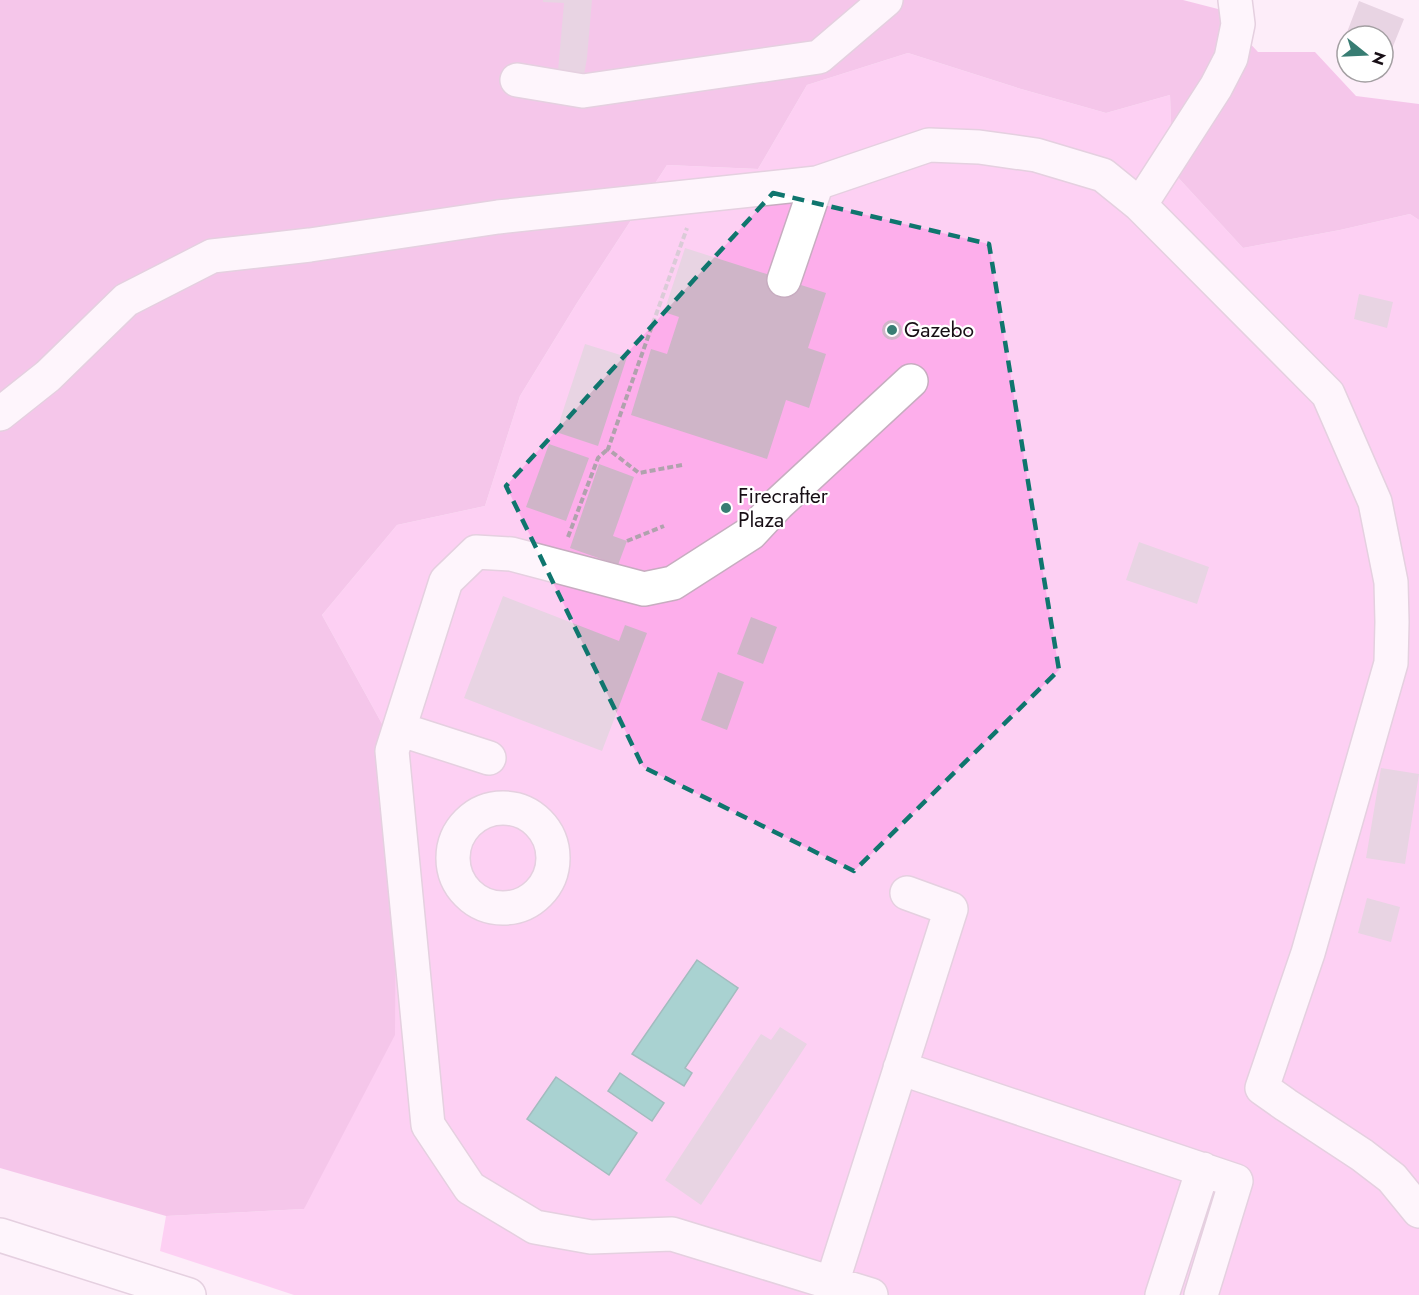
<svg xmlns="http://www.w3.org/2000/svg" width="1419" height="1295" viewBox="0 0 1419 1295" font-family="Jost,sans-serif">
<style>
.green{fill:#fdaeeb}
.forest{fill:#eb98d8}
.water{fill:#43b1a1;stroke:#368077;stroke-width:1.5}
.building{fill:#cfb5c8}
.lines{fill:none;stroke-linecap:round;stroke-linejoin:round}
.minor-casing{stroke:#c7adc0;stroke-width:36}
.path{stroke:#b0a2ad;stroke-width:4;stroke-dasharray:6 3;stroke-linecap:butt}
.minor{stroke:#fff;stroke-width:33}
.marked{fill:none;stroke:#0f766e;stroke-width:4.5;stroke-dasharray:12 8;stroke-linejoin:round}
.poi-dot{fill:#387d73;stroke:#fff;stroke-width:2}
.labels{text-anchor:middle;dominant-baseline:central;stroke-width:4.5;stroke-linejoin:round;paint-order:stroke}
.poi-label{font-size:21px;fill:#180f16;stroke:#fff;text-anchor:start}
</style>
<rect width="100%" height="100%" fill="#fdedf9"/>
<path class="green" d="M908,53L1021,89L1106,113L1170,95L1173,172L1243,248L1340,230L1410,214L1419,220V1295H294L160,1251L166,1216L304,1209L386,731L322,615L397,525L485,506L520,396L577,303L667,165L758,169L807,85Z"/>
<path class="forest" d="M0,0H1183L1218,9L1258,52H1315L1356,96L1419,104V220L1410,214L1340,230L1243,248L1173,172L1170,95L1106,113L1021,89L908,53L807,85L758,169L667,165L577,303L520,396L485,506L397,525L322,615L386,731L396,893L395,1035L304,1209L166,1216L0,1168Z"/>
<path class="water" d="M697,960L738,988L685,1068L692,1073L684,1086L632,1054Z
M620,1073L664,1103L652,1121L608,1091Z
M556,1077L637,1133L609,1175L527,1119Z"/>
<path class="building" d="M543,0H592L587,58L584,75L558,71L564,3L543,2Z
M1359,1L1404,19L1383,71V36H1347V56L1339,53Z
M685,248L826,293L808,348L826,354L809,408L786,400L767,459L631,415L651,349L667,354L679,317L664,312Z
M1359,294L1393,302L1387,328L1354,319Z
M882 330a10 10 0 1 1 20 0a10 10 0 1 1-20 0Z
M585,344L627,357L598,446L556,432Z
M549,444L589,458L566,521L526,507Z
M599,464L634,477L613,536L627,541L618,565L570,548Z
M1139,542L1209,567L1197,604L1126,580Z
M503,596L619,641L625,625L647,633L602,751L464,698Z
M751,617L777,627L763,664L737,654Z
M718,672L744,682L727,730L701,720Z
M1381,768L1419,774L1405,864L1366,858Z
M1367,898L1400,907L1391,942L1358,933Z
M780,1027L807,1044L701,1205L665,1180L761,1034L771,1040Z"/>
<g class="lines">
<defs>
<path id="minor" d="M517,80L583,91L819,57L886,0
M1140,205L1216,87L1231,58L1238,24L1235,0
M784,280L817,183L929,145L979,147L1036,155L1103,175L1140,205L1328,394L1375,502L1391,582L1392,622L1391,663L1308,953L1262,1088L1286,1105L1362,1155L1392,1178L1419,1211
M0,414L48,376L126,300L212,256L310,245L498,217L817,183
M399,729L489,758
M453 858a50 50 0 1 1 100 0a50 50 0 1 1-100 0Z
M900,1068L1236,1181L1201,1295
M0,1235L189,1295
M832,1283L951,909L907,893
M871,1295L672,1234L591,1237L535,1227L470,1188L428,1125L392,751L446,581L476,552L511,554L644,589L673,583L751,533L778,504L911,381
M1162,1295L1203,1169"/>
</defs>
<use href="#minor" class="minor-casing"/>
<path class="path" d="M682,465L639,473L608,449L687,228
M568,537L598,458L608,449
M627,541L664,526"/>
<use href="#minor" class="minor"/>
</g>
<path d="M0 0H1419V1295H0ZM773,193L989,244L1059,670L854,871L643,767L506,486Z" fill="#fdedf9" fill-opacity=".55" fill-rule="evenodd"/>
<path class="marked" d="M773,193L989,244L1059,670L854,871L643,767L506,486Z"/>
<g class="poi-dot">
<circle cx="892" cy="330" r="6"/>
<circle cx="726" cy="508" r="6"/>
</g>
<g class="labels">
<g class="poi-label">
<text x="904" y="330">Gazebo</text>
<text x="738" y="496">Firecrafter<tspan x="738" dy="24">Plaza</tspan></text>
</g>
</g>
<g transform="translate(1365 54) rotate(108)"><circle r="28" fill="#ffffff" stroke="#a39fa2" stroke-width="1.5"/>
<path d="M0-4.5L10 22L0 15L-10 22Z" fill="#387d73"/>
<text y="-9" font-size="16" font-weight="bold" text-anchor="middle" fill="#180f16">N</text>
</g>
</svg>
